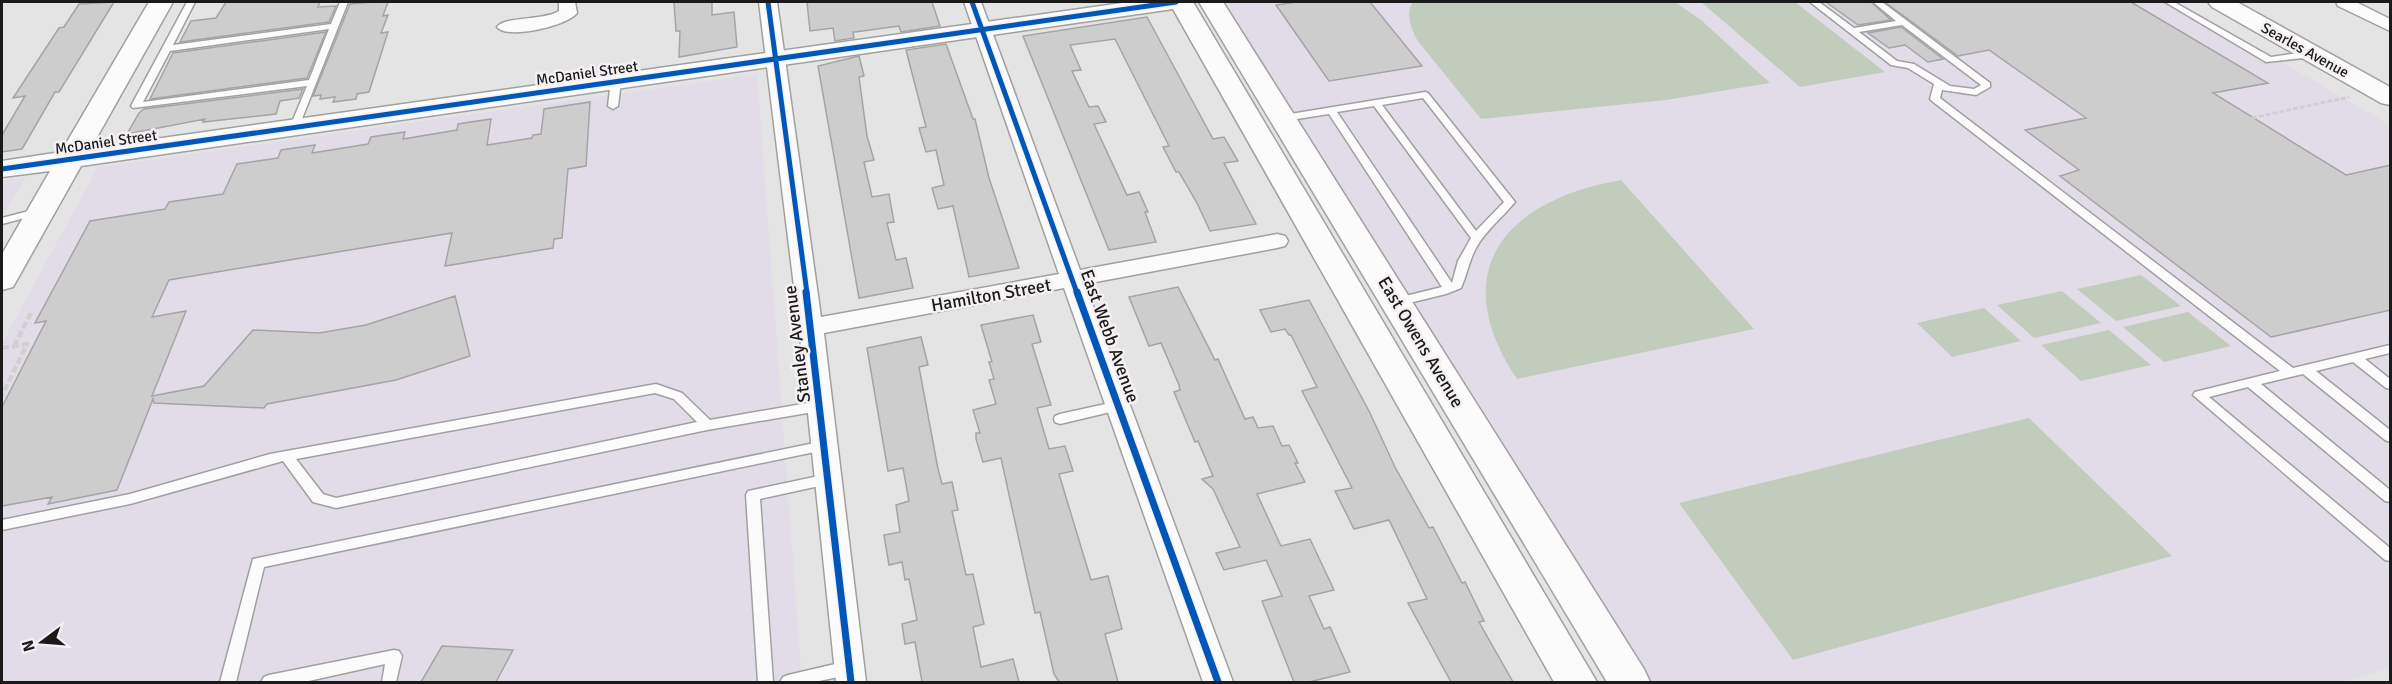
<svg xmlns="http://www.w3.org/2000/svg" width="2392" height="684" viewBox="0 0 2392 684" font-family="Signika,sans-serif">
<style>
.education{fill:#e2dce8}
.green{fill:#c1ccbc}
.building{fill:#cecdce;stroke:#a5a4a5;stroke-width:1.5}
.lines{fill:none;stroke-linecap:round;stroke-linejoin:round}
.lane-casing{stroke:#a1a0a1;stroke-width:3}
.street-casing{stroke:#a1a0a1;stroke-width:3}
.secondary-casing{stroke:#a1a0a1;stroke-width:3}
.path-far1{stroke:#d1d0d1;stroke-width:3;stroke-dasharray:5 2;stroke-linecap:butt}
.path{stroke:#d1d0d1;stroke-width:4.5;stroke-dasharray:7 3;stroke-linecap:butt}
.lane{fill:#fbfbfb;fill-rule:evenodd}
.street{fill:#fbfbfb;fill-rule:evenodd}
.secondary{fill:#fbfbfb;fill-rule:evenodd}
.cycleway-far1-casing{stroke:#f4f0f4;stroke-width:8}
.cycleway-casing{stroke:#f4f0f4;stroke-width:10}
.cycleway-far1{stroke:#0057b8;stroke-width:5}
.cycleway{stroke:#0057b8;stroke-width:7}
.labels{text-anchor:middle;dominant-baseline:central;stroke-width:5;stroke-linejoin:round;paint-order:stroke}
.far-street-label{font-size:15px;fill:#1b1a1b;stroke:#f4f0f4}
.street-label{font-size:18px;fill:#1b1a1b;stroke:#f4f0f4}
</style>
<rect width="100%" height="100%" fill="#e5e4e5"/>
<path class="education" d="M1221,2H2179L2390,125V668L2342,682H1639Z
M757,74L802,682H2V343L98,167Z
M26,177L2,218V181Z"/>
<path class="green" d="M1413,2H1675L1701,20L1770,83L1666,100L1481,119L1417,40C1411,27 1405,14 1413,2Z
M1701,2H1795L1885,72L1800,87Z
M1621,180L1754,329L1517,379C1444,269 1507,200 1621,180Z
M2141,275L2181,306L2116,321L2077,289Z
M2062,291L2101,323L2034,338L1997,305Z
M1984,308L2021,341L1952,357L1917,323Z
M2188,312L2231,346L2164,362L2123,327Z
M2109,330L2151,365L2081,381L2041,345Z
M2029,418L2172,556L1793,660L1679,503Z"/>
<path class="building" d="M114,2L59,92H55L22,149L2,152V135L25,96L13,98L59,28L64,27L79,4Z
M226,2H320L318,7L336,6L329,22L180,42L191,21L216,18Z
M373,2H388L383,16L388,15L381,33L388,32L369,92L357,94L356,99L333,102L335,97L320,99L321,95L313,96L350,4Z
M674,2H712V15L734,12L737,47L679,57L680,31H676Z
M807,2H932L940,26L901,32L899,26L855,32H853L854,38L835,41L833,28L810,31Z
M1297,2H1370L1422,66L1329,81L1276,5Z
M1826,2H1871L1891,20L1858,25Z
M1885,2H2131L2268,83L2213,93L2346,175L2391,165V310L2271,337L2060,176L2079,170L2025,130L2086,118L1989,50L1958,56Z
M1147,17L1213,139L1224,137L1238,161L1224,163L1256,224L1210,231L1197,203L1179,172H1176L1163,147L1169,146L1115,39L1070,45L1081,70L1072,71L1089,107L1098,106L1106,122L1094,124L1127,195L1139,192L1148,212H1145L1156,242L1109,250L1023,36Z
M1901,27L1943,59L1928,62L1905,45L1889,48L1868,33Z
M326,32L307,78L150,99L173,53Z
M946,44L973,119H975L989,178L1019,268L969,277L953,206L938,209L932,188L944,185L936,150L926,152L919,128L926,127L906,50Z
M859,56L864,76L859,77L867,136L874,160L864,162L872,197L889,194L894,222L887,223L896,260L906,258L913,288L859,298L818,66Z
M303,89L299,98L280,101L276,114L203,122L205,119L127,134L139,113L144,109Z
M590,102L586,166L568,169L562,238L554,239L553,248L445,266L452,233L169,280L152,317L186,311L152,396L204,386L253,330L319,333L366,325L455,296L470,356L396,380L267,404L264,408L154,403L153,399L117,490L48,504L52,497L2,506V407L46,321L35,323L90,221L165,209L169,202L223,194L237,164L278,158L281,150L315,145L312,153L368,144L371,137L405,132L403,139L457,130L458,124L491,119L487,145L532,138L533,135L541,134L544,109Z
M1178,287L1215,360L1218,359L1245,419L1253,417L1258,428L1273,426L1282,446L1289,445L1298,463H1295L1305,482L1257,494L1281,546L1310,539L1334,590L1309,596L1324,629L1330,627L1350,672L1309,682H1294L1262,601L1282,596L1266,560L1224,570L1216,553L1240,547L1213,489L1202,479L1213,476L1198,441L1195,442L1174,392L1180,390L1179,385L1161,343L1149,346L1129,297Z
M1309,300L1369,411L1395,467L1429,528L1433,527L1462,583L1465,582L1484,621L1479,622L1513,682H1451L1408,603L1427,599L1389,520L1354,529L1335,491L1352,488L1302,391L1317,387L1291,335H1289L1285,329L1271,332L1260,310Z
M1033,315L1041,342L1032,344L1051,405L1037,408L1049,449L1065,446L1073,471L1059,474L1091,580L1108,576L1122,629L1105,634L1118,682H1059L1054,674L1040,612L1035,613L1001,458L983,462L976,439V433H980L973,410L996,404L989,380L994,379L989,362H992L981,325Z
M921,337L928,365L919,367L938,469L942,484L952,482L958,510L952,511L966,575L973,574L984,624L973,627L981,667L1013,659L1019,682H922L915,642L905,644L902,624L917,620L909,579L905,580L902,562L889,565L884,535L900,532L896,505L909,501L903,468L888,471L867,348Z
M442,646L513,650L496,682H421Z"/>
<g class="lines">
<defs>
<path id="lane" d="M187,2H195L173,45L331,24L340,2H348L298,129L295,130L290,127L307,86L133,108L131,106ZM329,29L309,80L143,102L170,51Z
M1810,2H1819L1854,28L1896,21L1873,2H1882L1990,83V87L1976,95L1942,90L1940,98L2293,368L2390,345V353L2365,359L2390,379V389L2386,388L2353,362L2316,371L2390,430V442L2385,440L2303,374L2261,384L2390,490V502L2385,501L2248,387L2209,397L2390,548V561L2385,560L2193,395L2195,392L2199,391L2280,371L1932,101L1930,99L1934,84L1908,68L1891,65ZM1902,25L1981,85L1974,89L1950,86L1914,64L1897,61L1859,32Z
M2165,2H2174L2271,57L2313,51L2318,54L2313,57L2266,62Z
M616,78L621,81L618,106L613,109L608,106L611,81Z
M1425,92L1428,93L1515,202C1502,218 1486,230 1476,248C1469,261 1467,275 1461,288L1446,294L1397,306L1391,302L1393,299L1442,287L1329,114L1284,121L1279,118L1284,115ZM1423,98L1504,202L1476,231L1382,105ZM1374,106L1471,238L1458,261L1452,283L1337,112Z
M40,208L44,209L45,211L44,213L2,224V218Z
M656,384L682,393L710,420L819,401L823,403L825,406L823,409L819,411L707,430L336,508L313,502L283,461L130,504L2,530V520L130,494L270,454ZM655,393L674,399L697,422L336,498L323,494L296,459Z
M1119,401L1123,403L1125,406L1123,409L1060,424L1055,422L1054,419L1055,416L1060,414Z
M824,441L829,443L831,446L829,449L264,567L236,682H220L253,559Z
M828,474L833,475L835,479L833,483L760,499L773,682H758L746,495L748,491L753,490Z
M394,650L399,651L402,656L396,682H382L385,664L304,682H261L264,677L269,675Z
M848,661L853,663L856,668L853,673L848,675L814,682H780L783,677L788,675Z"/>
<path id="street" d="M559,2H575L577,13C567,26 507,40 497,27C505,16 543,21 559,11Z
M759,2H777L821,317L1059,274L964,2H981L1080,270L1277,234L1285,236L1288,241L1285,246L1277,248L1085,284L1233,682H1203L1064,288L824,333L866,682H836L799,327Z
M2336,2H2356L2390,19V31L2338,6Z"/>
<path id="secondary" d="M149,2H173L91,148L1129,2H1193L1597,682H1554L1173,9L81,166L13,287L2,290V254L50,171L2,177V161L61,152Z
M1199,2H1223L1644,669L1650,682H1607Z
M2208,2H2237L2390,87V105L2381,103L2212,7Z"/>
</defs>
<use href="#lane" class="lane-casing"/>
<use href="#street" class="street-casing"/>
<use href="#secondary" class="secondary-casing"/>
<path class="path-far1" d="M2252,118L2349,97"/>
<path class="path" d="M14,346L31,313
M2,348L27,344L2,395"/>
<use href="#lane" class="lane"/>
<use href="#street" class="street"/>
<use href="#secondary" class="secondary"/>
<defs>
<path id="cycleway-far1" d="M768,2L807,293
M972,2L1077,293
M2,169L1176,2"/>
<path id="cycleway" d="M806,292L851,682
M1077,292L1218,682"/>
</defs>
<use href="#cycleway-far1" class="cycleway-far1-casing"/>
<use href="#cycleway" class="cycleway-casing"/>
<use href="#cycleway-far1" class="cycleway-far1"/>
<use href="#cycleway" class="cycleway"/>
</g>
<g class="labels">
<g class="far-street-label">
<text transform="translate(2305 50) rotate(29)">Searles Avenue</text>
<text transform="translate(587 73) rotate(-8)">McDaniel Street</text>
<text transform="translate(106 142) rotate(-8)">McDaniel Street</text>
</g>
<g class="street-label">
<text transform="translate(991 295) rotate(-10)">Hamilton Street</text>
<text transform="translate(1110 336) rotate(70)">East Webb Avenue</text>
<text transform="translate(1421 342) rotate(59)">East Owens Avenue</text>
<text transform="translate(797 344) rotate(-97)">Stanley Avenue</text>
</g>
</g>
<rect width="2392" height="684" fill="none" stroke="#1b1a1b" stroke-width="6"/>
<g transform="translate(42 642) rotate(254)" stroke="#f4f0f4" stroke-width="4.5" paint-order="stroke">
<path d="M0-4.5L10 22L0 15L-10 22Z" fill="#1b1a1b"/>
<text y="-9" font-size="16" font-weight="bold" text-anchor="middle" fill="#1b1a1b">N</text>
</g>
</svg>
